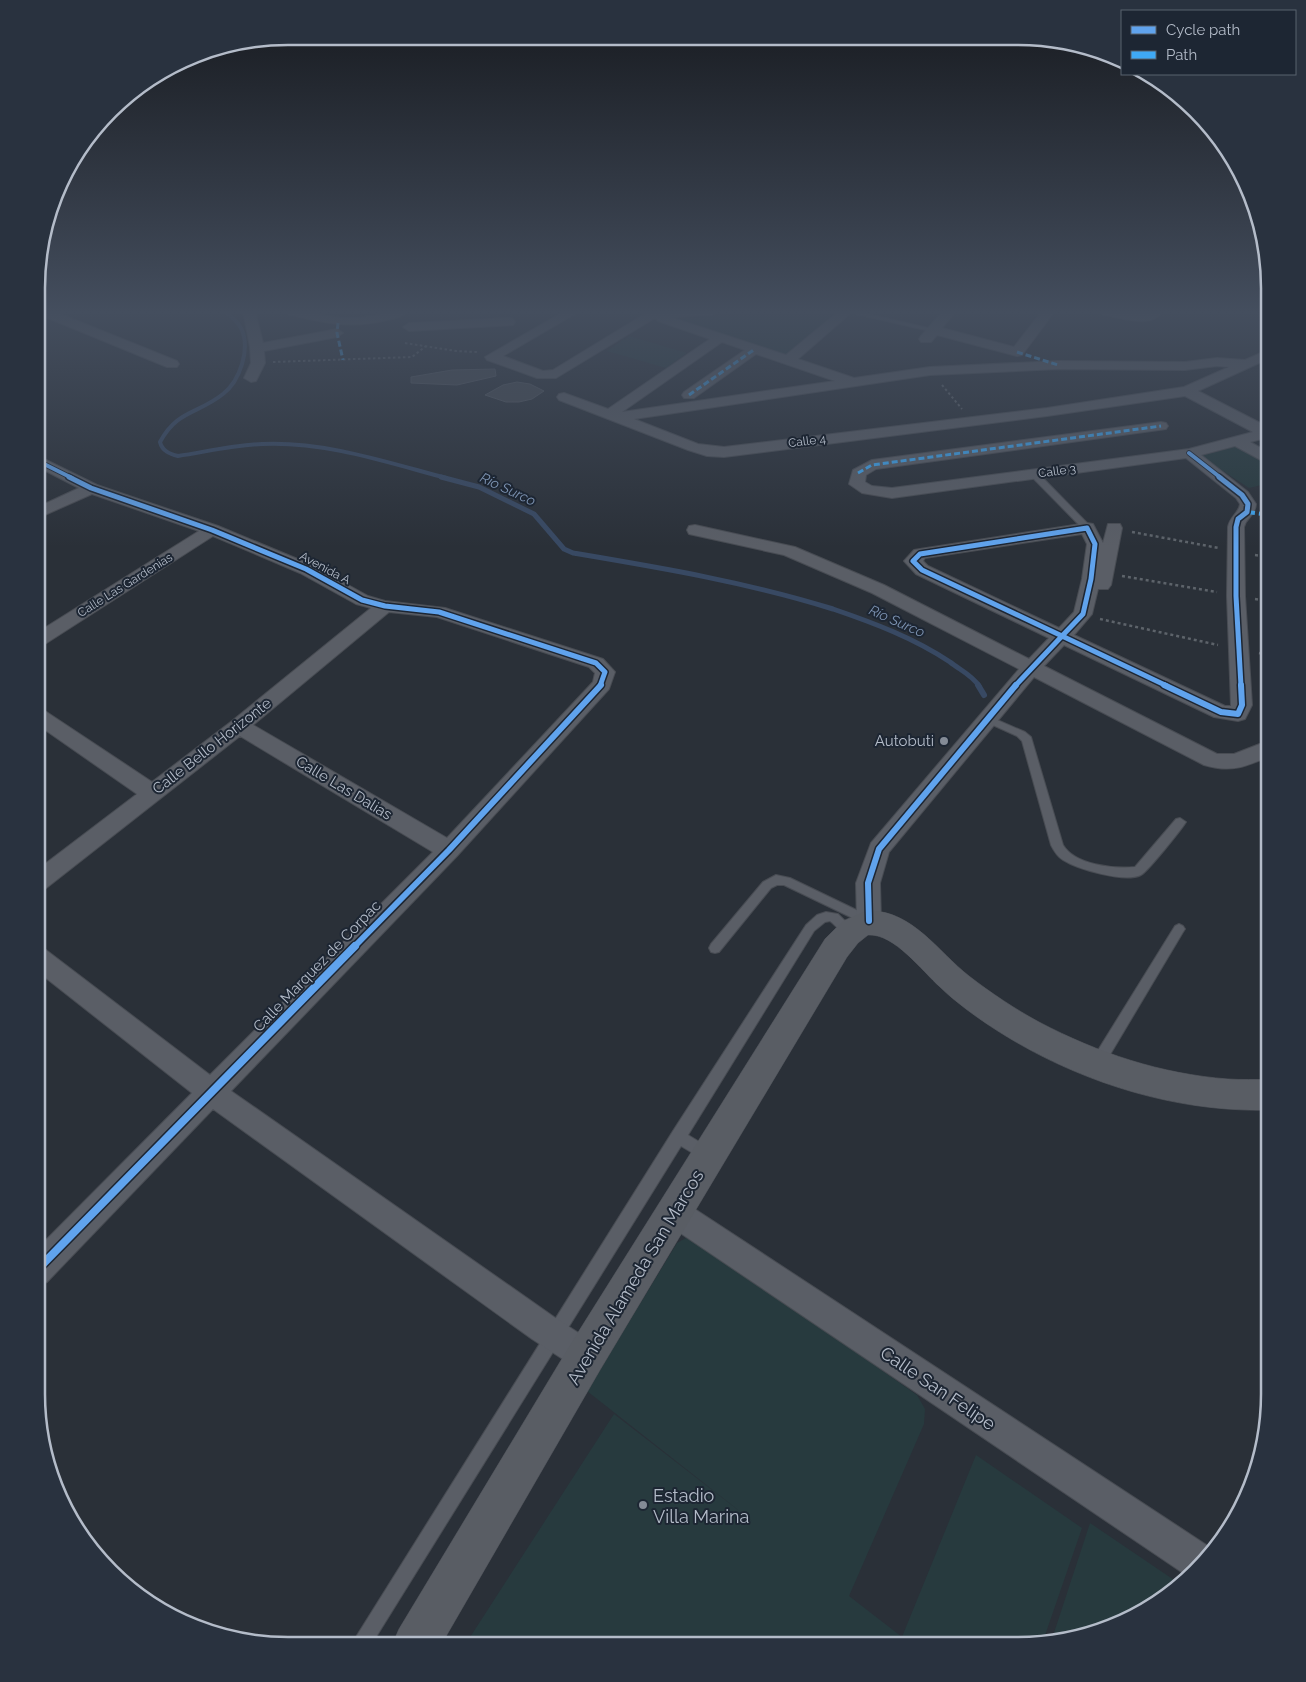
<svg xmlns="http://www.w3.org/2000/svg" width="1306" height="1682" viewBox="0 0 1306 1682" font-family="Raleway,sans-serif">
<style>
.green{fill:#273a3e}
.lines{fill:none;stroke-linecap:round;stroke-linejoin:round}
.stream-far2{stroke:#384963;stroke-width:4}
.stream-far1{stroke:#384963;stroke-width:5}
.stream{stroke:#384963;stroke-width:6}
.building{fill:#444950;stroke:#52575f}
.lane-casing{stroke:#484c53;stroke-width:2}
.street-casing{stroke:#484c53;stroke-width:2}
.secondary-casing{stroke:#484c53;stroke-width:1}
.path-far1{stroke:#5d636a;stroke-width:2;stroke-dasharray:2.5 2.5;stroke-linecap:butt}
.path{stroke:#5d636a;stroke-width:2.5;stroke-dasharray:3 3;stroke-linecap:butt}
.lane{fill:#5a5e66;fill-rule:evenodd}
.street{fill:#5a5e66;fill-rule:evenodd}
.secondary{fill:#595d64;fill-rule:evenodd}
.quiet-far1{stroke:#3fa9f5;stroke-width:3;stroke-dasharray:6 3;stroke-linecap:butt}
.quiet{stroke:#3fa9f5;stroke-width:4;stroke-dasharray:8 4;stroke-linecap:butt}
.cycleway-far3-casing{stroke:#1d2633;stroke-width:5.5}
.cycleway-far2-casing{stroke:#1d2633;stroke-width:8}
.cycleway-far1-casing{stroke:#1d2633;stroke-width:9}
.cycleway-casing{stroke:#1d2633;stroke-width:11}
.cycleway-far3{stroke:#60a3ed;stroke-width:4}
.cycleway-far2{stroke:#60a3ed;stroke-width:5}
.cycleway-far1{stroke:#60a3ed;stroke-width:6}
.cycleway{stroke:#60a3ed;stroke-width:8}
.poi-dot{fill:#848b96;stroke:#1d2633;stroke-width:2}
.labels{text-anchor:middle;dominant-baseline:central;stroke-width:4;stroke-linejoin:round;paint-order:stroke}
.far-street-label{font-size:12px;fill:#b4bcc9;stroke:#1d2633}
.far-water-label{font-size:14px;font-style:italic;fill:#7c92b1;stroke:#1d2633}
.poi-label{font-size:15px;fill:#b4bcc9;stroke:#1d2633;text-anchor:end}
.street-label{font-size:15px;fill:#b4bcc9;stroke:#1d2633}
.near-street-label{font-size:18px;fill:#b4bcc9;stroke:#1d2633}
.near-poi-label{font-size:18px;fill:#b4bcc9;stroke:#1d2633;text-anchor:start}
.rim{fill:none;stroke:#b4bcc9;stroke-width:2.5}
</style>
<rect width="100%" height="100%" fill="#2a3038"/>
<path class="green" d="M833,311H840L789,356L672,319Z
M629,336L687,353L666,368L607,351Z
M1238,446L1270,467V483L1249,488L1200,456Z
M686,1238L696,1240L917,1395L925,1409L924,1424L849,1596L902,1637L976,1455L1082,1528L1042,1644L465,1645L614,1414L756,1524L587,1391L677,1243Z
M1090,1523L1180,1584L1144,1612L1083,1637L1051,1642Z"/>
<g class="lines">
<path class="stream-far2" d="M225,311C231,316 237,321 241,328C251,348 240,381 223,394C198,414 177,410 160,442C162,451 170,454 178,456C205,452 234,445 262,444C324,441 386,462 446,478"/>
<path class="stream-far1" d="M441,477L479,487L534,514L564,549L573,553C662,568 746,582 833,609C874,623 914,638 950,662C960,670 972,675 979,686"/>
<path class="stream" d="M978,685L984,695"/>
</g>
<path class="building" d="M495,369L496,376L457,385L411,383V377L452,370Z
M517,382L530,384L544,391L532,399L519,402H506L485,395L503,385Z"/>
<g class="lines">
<defs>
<path id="lane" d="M843,311H855L937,330L934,332Z
M1032,473H1038L1090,526V530H1084L1032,477Z
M988,716L1025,732L1031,737L1063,845C1075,865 1113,869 1135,867L1176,819L1180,818L1186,822C1181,830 1148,871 1141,875C1124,883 1077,869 1063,860C1057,856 1054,851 1051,845L1022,741L1017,736L984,721L983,719Z
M776,875L790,878L873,918L875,921L873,924L869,926L865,924L784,885H777L771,888L719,952L715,953L711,952L709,948L711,944L763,882Z
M826,912L838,914L855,931L853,934C844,938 837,926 830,921L825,922L814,931L688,1135L711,1149L713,1154L711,1159L706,1161L681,1146L371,1645H351L673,1131L806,925L817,915Z
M1179,924L1183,926L1185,929L1183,932L1102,1068L1097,1070L1092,1068L1090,1064L1092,1060L1175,926Z"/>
<path id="street" d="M38,311H53L177,361L179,364L177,367H167L38,314Z
M243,311H255L263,343L337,329L343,333L337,337L264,351L265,363L256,381L251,382L244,378L251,363L250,347Z
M286,311C307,311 326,317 347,318C368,319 387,311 408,311C403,316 394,319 387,320C352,329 322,323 288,314Z
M565,311H580L503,356L543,371L553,370L648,312L718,311L712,315L670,317L786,355L839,311H853L798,359L854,378L930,367L1058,361L1185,362L1217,358L1245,360L1270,349V358L1198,391L1270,428V437L1250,442L1270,453V465L1235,446L1201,455L1248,492L1256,504C1255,517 1247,516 1244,527L1245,596L1252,705L1245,719L1238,721L1214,717L1064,645L1044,666L1217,754H1234L1270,740V756C1245,767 1231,773 1204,765L1034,677L889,852L880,883L881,921L877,928L869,931L861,928L857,921L856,883L871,843L1019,669L872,593L784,555L689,534L687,530L689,526L695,525L795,547L884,585L1029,659L1049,638L916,574L904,561L914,550L920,549L1087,523L1093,524L1103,543L1108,524H1120L1122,528L1111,585L1108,589H1098L1092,614L1074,635L1225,706H1231L1227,596L1228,527C1230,516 1239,513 1240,504L1236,498L1186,458L892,498L862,493L849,484L853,470L872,460L1161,422L1166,423L1168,426L1166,429L876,469L866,475L865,482L872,486L892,488L1189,449L1253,432L1185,396L1047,416L724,457L707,456L688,450L559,400L557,397L559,394L564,393L608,409L710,339L658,321L655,318L556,378H537L487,360L485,357ZM722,342L745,350L684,392L682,395L684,398H694L756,354L835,381L622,412ZM1217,366L1229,367L1184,387L1047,408L724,447L698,444L634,419L930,375L1058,369L1185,370ZM1082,534L1087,544L1082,579L1074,612L1059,628L928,566L923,561L925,558Z
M943,311H956L942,328L1014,347L1042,311H1055L1022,355L1017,356L937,335L931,342H921L919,339L921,336Z
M1098,311H1129L1146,314L1150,311H1162C1153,330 1121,317 1104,315Z
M509,318L513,319L515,322L513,325L409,331L403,327L409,323Z
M38,456L97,485L218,526L312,565L368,596L385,601L445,608L603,659L615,672L609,689L457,856L231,1091L554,1317L597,1345L602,1356L597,1367L586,1372L575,1367L532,1339L213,1109L47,1282L36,1286L37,1249L192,1093L37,971V947L46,950L210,1075L433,852L240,736L45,889L37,892V870L137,794L38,725V709L45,711L152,782L232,721L371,608L356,604L300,573L213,536L45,644L38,646V632L199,531L92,494L38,518V507L79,488L38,467ZM389,612L437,617L589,667L595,673L593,682L447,838L253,725Z
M674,1197L684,1202L1214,1550L1196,1572L1189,1577L664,1222L659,1212L664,1202Z"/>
<path id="secondary" d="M866,911C911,908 938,952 969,976C991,993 1015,1009 1039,1022C1098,1053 1161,1074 1228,1079C1241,1080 1256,1079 1269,1080V1110C1163,1113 1051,1073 966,1009C957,1002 948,995 940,987C922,971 894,933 868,935L858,943L847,957L600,1370L441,1645H392L399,1629L572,1342L825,939L843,921Z"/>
</defs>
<use href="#lane" class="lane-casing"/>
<use href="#street" class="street-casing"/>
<use href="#secondary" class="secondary-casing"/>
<path class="path-far1" d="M405,343L456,351L477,352
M273,362L412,357L426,346
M942,385L962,409"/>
<path class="path" d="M1132,532L1219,548
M1255,555L1270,557
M1122,576L1217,592
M1255,599L1270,601
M1100,619L1218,645
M1259,653L1270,656"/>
<use href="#lane" class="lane"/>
<use href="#street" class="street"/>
<use href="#secondary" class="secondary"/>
<path class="quiet-far1" d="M338,323L337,333L343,360
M1017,352L1058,365
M689,395L755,349
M858,473L872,465L1161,426"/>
<path class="quiet" d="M1247,512L1270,515"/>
<defs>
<path id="cycleway-far3" d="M1189,453L1221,478
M38,461L72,478"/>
<path id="cycleway-far2" d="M69,477L91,488L212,530L306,569L362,600L385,606L439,612L596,663L605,672L600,686
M1219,477L1242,495L1248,504L1247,512L1238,519L1236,527V596L1241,686
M1087,528L1095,544L1091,579L1083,614L1062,636L922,570L913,561L920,554Z
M1062,636L1167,686
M1015,686L1062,636"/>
<path id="cycleway-far1" d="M1164,685L1221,712L1238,714L1242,705L1241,685
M869,921L868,883L879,849L1016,685
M354,947L449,850L601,685"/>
<path id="cycleway" d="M36,1271L355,946"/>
</defs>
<use href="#cycleway-far3" class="cycleway-far3-casing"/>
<use href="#cycleway-far2" class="cycleway-far2-casing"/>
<use href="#cycleway-far1" class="cycleway-far1-casing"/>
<use href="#cycleway" class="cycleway-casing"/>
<use href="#cycleway-far3" class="cycleway-far3"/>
<use href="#cycleway-far2" class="cycleway-far2"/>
<use href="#cycleway-far1" class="cycleway-far1"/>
<use href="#cycleway" class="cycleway"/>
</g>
<linearGradient id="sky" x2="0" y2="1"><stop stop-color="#171a1f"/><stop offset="0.57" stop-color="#444e5e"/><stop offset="1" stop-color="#444e5e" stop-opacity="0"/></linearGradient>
<rect width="1306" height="547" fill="url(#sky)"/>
<g class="poi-dot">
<circle cx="944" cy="741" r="5"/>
<circle cx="643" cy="1505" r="5"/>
</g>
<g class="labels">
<g class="far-street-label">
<text transform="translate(807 441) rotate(-7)">Calle 4</text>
<text transform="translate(1057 471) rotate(-8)">Calle 3</text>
<text transform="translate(325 568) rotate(28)">Avenida A</text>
<text transform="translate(125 585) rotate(-32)">Calle Las Gardenias</text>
</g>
<g class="far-water-label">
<text transform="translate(508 489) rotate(25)">Río Surco</text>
<text transform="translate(897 621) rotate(24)">Río Surco</text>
</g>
<g class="poi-label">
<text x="934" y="741">Autobuti</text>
</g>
<g class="street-label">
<text transform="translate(212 746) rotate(-38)">Calle Bello Horizonte</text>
<text transform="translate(344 788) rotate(31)">Calle Las Dalias</text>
<text transform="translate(317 966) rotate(-46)">Calle Marquez de Corpac</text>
</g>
<g class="near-street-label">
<text transform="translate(635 1277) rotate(-59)">Avenida Alameda San Marcos</text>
<text transform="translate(938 1388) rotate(34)">Calle San Felipe</text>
</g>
<g class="near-poi-label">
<text x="653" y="1495">Estadio<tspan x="653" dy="21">Villa Marina</tspan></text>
</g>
</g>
<path d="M0 0H1306V1682H0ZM288 45H1018A243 243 0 0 1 1261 288V1394A243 243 0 0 1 1018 1637H288A243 243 0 0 1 45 1394V288A243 243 0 0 1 288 45Z" fill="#29323f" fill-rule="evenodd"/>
<path class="rim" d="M288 45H1018A243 243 0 0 1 1261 288V1394A243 243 0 0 1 1018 1637H288A243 243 0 0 1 45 1394V288A243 243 0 0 1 288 45Z"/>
<rect x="1121" y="10" width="175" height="65" fill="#1d2633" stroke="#59626f"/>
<rect x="1131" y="26" width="25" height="8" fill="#60a3ed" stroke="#59626f"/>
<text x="1166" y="35" font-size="15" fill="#b4bcc9">Cycle path</text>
<rect x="1131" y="51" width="25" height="8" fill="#3fa9f5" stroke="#59626f"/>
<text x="1166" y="60" font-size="15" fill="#b4bcc9">Path</text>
</svg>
